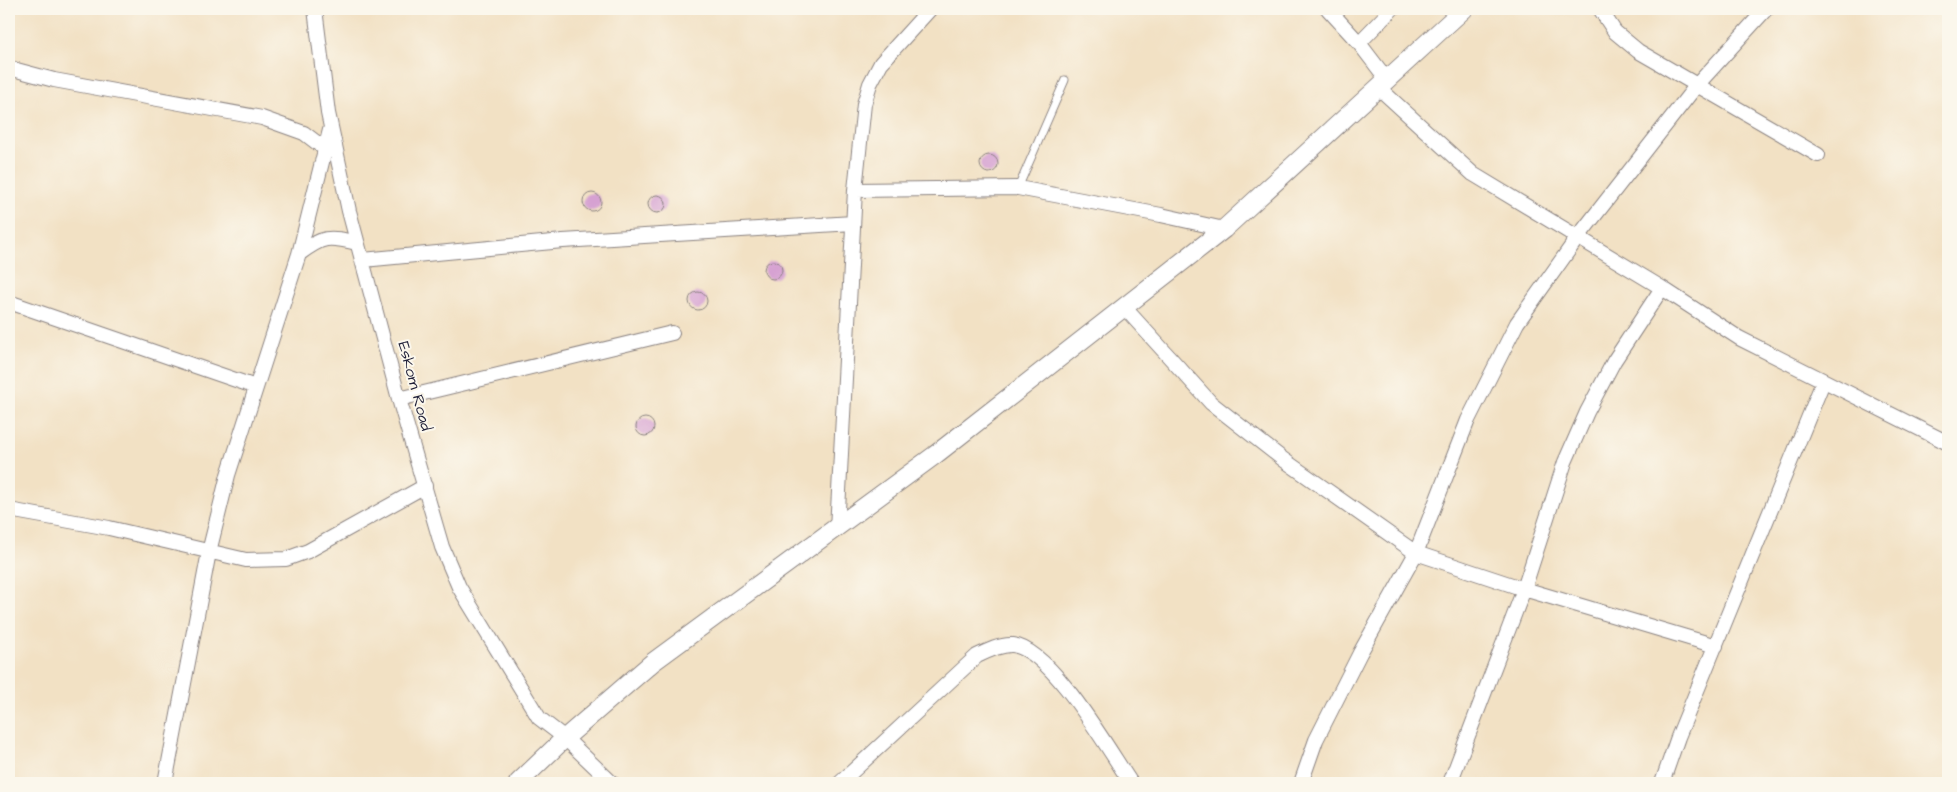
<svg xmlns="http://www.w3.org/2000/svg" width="1957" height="792" viewBox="0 0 1957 792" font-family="'Architects Daughter',sans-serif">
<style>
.building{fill:#d6a1d2}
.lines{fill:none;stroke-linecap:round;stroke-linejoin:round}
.service-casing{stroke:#8a8280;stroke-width:9}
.minor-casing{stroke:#8a8280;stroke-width:16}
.tertiary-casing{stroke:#8a8280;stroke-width:20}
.service{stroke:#fff;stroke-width:7}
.minor{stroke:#fff;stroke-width:14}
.tertiary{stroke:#fff;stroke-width:18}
.labels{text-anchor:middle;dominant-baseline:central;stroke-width:4;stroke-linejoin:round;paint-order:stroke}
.street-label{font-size:16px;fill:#22223b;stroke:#fbf7ec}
</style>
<rect width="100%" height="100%" fill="#fbf7ec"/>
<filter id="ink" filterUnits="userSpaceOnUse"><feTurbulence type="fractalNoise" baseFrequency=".02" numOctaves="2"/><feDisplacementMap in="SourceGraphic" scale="10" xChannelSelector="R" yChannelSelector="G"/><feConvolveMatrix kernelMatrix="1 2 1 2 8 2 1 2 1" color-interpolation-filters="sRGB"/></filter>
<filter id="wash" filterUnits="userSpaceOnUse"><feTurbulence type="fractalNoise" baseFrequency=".0096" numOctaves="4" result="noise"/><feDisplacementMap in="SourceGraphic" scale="20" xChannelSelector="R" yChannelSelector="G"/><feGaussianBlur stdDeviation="1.12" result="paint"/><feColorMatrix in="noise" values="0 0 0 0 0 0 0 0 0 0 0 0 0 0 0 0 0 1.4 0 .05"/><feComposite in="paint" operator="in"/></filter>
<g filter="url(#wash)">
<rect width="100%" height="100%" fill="#f2e1c4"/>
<g id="blocks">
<path class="building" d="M980 164a9 9 0 1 1 18 0a9 9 0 1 1-18 0Z
M583 202a9 9 0 1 1 18 0a9 9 0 1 1-18 0Z
M648 204a9 9 0 1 1 18 0a9 9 0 1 1-18 0Z
M764 270a9 9 0 1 1 18 0a9 9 0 1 1-18 0Z
M689 301a9 9 0 1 1 18 0a9 9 0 1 1-18 0Z
M636 427a9 9 0 1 1 18 0a9 9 0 1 1-18 0Z"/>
</g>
</g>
<g filter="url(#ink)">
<use href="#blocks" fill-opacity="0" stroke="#8a8280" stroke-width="1"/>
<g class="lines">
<defs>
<path id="service" d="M1018,188L1065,80"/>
<path id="minor" d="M315,9L328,113L349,211L399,399L442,547L459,587L539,718L565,738L612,783
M1328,9L1359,43L1388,81
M1600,9L1615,32L1638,51L1818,155
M1359,43L1392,9
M9,68L54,80L262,118L304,133L325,149
M1380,89L1473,174L1662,288L1739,338L1948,443
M855,190L1018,188L1161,215L1224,229
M299,254C323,236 328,236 357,243
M363,260L563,241L853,223
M9,302L256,387
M1124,307L1211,403L1284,460L1416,553L1524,589L1716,646
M399,399L672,333
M9,510L109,528L246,560L286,559L308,551L425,486
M837,529L855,190L864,104L870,84L881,63L930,9
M165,783L209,552L228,475L299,254L330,130
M840,783L977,656C987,651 1001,644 1013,645C1052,650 1109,751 1131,783
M1301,783L1316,740L1360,653L1416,553L1468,420L1517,323L1578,237L1696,86L1766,9
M1450,783L1524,589L1565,462L1587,412L1614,361L1662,288
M1662,783L1678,737L1823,382"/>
<path id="tertiary" d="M518,783L565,738L653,662L935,455L1224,229L1464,9"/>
</defs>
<use href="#service" class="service-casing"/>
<use href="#minor" class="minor-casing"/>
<use href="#tertiary" class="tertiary-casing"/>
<use href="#service" class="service"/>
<use href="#minor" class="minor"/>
<use href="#tertiary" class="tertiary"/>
</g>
</g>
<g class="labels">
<g class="street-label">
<text transform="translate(415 386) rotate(75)">Eskom Road</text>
</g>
</g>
<rect width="1957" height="792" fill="none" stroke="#fbf7ec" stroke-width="30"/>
</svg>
